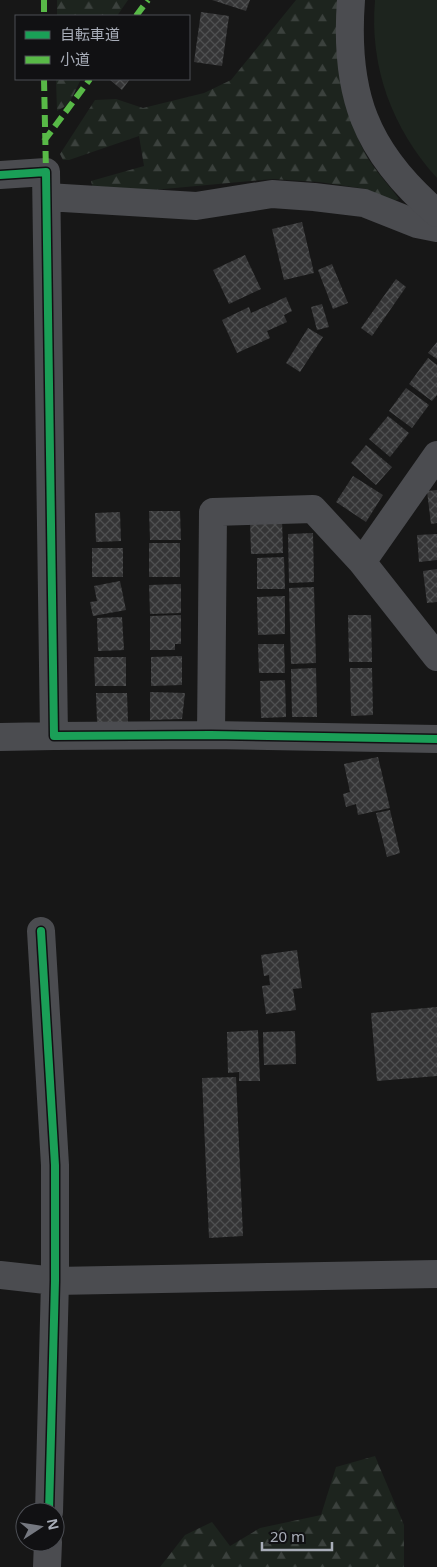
<svg xmlns="http://www.w3.org/2000/svg" width="437" height="1567" viewBox="0 0 437 1567" font-family="'Noto Sans','Noto Sans JP',sans-serif">
<style>
.forest{fill:url(#forest-firs)}
.park{fill:#1d241e}
.building{fill:url(#building-cross-hatch)}
.lines{fill:none;stroke-linecap:round;stroke-linejoin:round}
.minor{stroke:#4b4c50;stroke-width:28}
.tertiary{stroke:#4b4c50;stroke-width:28}
.quiet{stroke:#58b947;stroke-width:6;stroke-dasharray:12 6;stroke-linecap:butt}
.cycleway-casing{stroke:#111113;stroke-width:11}
.cycleway{stroke:#1a9f57;stroke-width:8}
</style>
<defs>
<pattern id="forest-firs" width="22" height="20" patternUnits="userSpaceOnUse" patternTransform="scale(1.25)"><rect width="22" height="20" fill="#1d241e"/><path d="M5 1l3.5 6h-7zM16 11l3.5 6h-7z" fill="#3b413d"/></pattern>
<pattern id="building-cross-hatch" width="8" height="8" patternUnits="userSpaceOnUse" patternTransform="scale(1.25)"><rect width="8" height="8" fill="#353536"/><path d="M0 0l8 8M0 8l8-8" fill="none" stroke="#4f5051"/></pattern>
</defs>
<rect width="100%" height="100%" fill="#171717"/>
<path class="forest" d="M57,0H128L117,16H57Z
M296,0H341C345,46 343,103 361,145C370,166 386,181 399,199L392,202L366,189L319,182L273,179L99,195L93,189L91,181L144,166L139,136L69,160H63L60,154L95,100L116,99L143,108L204,93L231,80Z
M56,79H81L69,104L57,111Z
M375,1456L404,1525V1567H160L185,1535L212,1522L230,1546L260,1528L321,1515L336,1467Z"/>
<path class="park" d="M375,0H437V178C392,129 369,66 375,0Z"/>
<path class="building" d="M212,0H250L246,11Z
M201,12L229,16L222,66L194,62Z
M109,79H130L122,90Z
M302,222L314,273L284,280L272,229Z
M245,255L261,289L229,304L213,270Z
M332,264L348,303L333,309L318,270Z
M396,279L406,287L372,336L361,328Z
M286,297L292,311L284,315L287,322L267,331L270,338L237,353L222,320L249,307L251,313Z
M322,304L329,327L317,330L311,307Z
M308,328L323,337L300,372L286,363Z
M437,342V359L428,353Z
M428,358L437,365V395L432,401L409,384Z
M406,388L429,405L412,428L389,411Z
M388,416L409,433L390,457L369,439Z
M366,445L392,467L376,485L351,463Z
M353,476L383,495L366,522L336,502Z
M437,490V523L431,524L427,491Z
M149,511H180L181,540H150Z
M120,512L121,541L96,542L95,513Z
M282,519L283,553L251,554L250,520Z
M313,533L314,582L289,583L288,534Z
M437,534V560L419,562L417,535Z
M149,543H180V577H149Z
M92,548H123V577H92Z
M284,557L285,589H257V558Z
M437,569V602L427,603L423,571Z
M120,581L126,610L93,616L90,602L97,601L94,586Z
M181,584V613L150,614L149,585Z
M314,587L316,663L291,664L289,588Z
M285,596V634L258,635L257,597Z
M181,615V644H175V650H150V616Z
M348,615H371L372,662H349Z
M122,617L124,650L98,651L97,618Z
M258,644H284L285,673H259Z
M182,656V685L151,686V657Z
M94,657H126V686H95Z
M316,668L317,717H292L291,669Z
M350,668H372L373,715L351,716Z
M285,680L286,717L261,718L260,681Z
M150,692L185,693L182,719L150,720Z
M96,693H127L128,722H97Z
M378,757L390,808L358,815L356,804L346,807L343,794L350,792L344,764Z
M390,810L400,853L387,857L376,813Z
M297,950L302,988L293,989L296,1010L266,1014L262,986L270,985L269,975L264,976L261,955Z
M437,1007V1076L377,1081L371,1013Z
M258,1030L260,1081H239V1072L228,1073L227,1032Z
M295,1031L296,1064L264,1065L263,1032Z
M236,1077L243,1236L209,1238L202,1078Z"/>
<g class="lines">
<path class="minor" d="M0,175L46,172L54,736L211,735L437,739
M47,197L196,206L272,194L314,197L364,203L417,224L437,228
M437,455L362,562L437,657
M211,735L213,512L313,509L362,562
M0,737L54,736
M41,931L55,1165V1281L49,1512
M0,1275L55,1281L437,1274
M47,1567L48,1542"/>
<path class="tertiary" d="M351,0C344,93 365,152 437,213"/>
<path class="quiet" d="M44,0V16
M136,16L148,0
M44,79L46,172
M44,141L90,79"/>
<defs>
<path id="cycleway" d="M0,175L46,172L54,736L211,735L437,739
M41,931L55,1165V1281L49,1512"/>
</defs>
<use href="#cycleway" class="cycleway-casing"/>
<use href="#cycleway" class="cycleway"/>
</g>
<rect x="15" y="15" width="175" height="65" fill="#111113" stroke="#4d4f55"/>
<rect x="25" y="31" width="25" height="8" fill="#1a9f57" stroke="#4d4f55"/>
<text x="60" y="40" font-size="15" fill="#a8adb8">自転車道</text>
<rect x="25" y="56" width="25" height="8" fill="#58b947" stroke="#4d4f55"/>
<text x="60" y="65" font-size="15" fill="#a8adb8">小道</text>
<g transform="translate(40 1527) rotate(78)"><circle r="24" fill="#111113" stroke="#4d4f55"/>
<path d="M0-4L9 19L0 12L-9 19Z" fill="#757880"/>
<text y="-8" font-size="14" font-weight="bold" text-anchor="middle" fill="#a8adb8">N</text>
</g>
<path d="M262 1542v8h70v-8" fill="none" stroke="#a8adb8" stroke-width="2.5"/>
<text x="270" y="1542" font-size="15" fill="#a8adb8" stroke="#111113" stroke-width="4" paint-order="stroke">20 m</text>
</svg>
